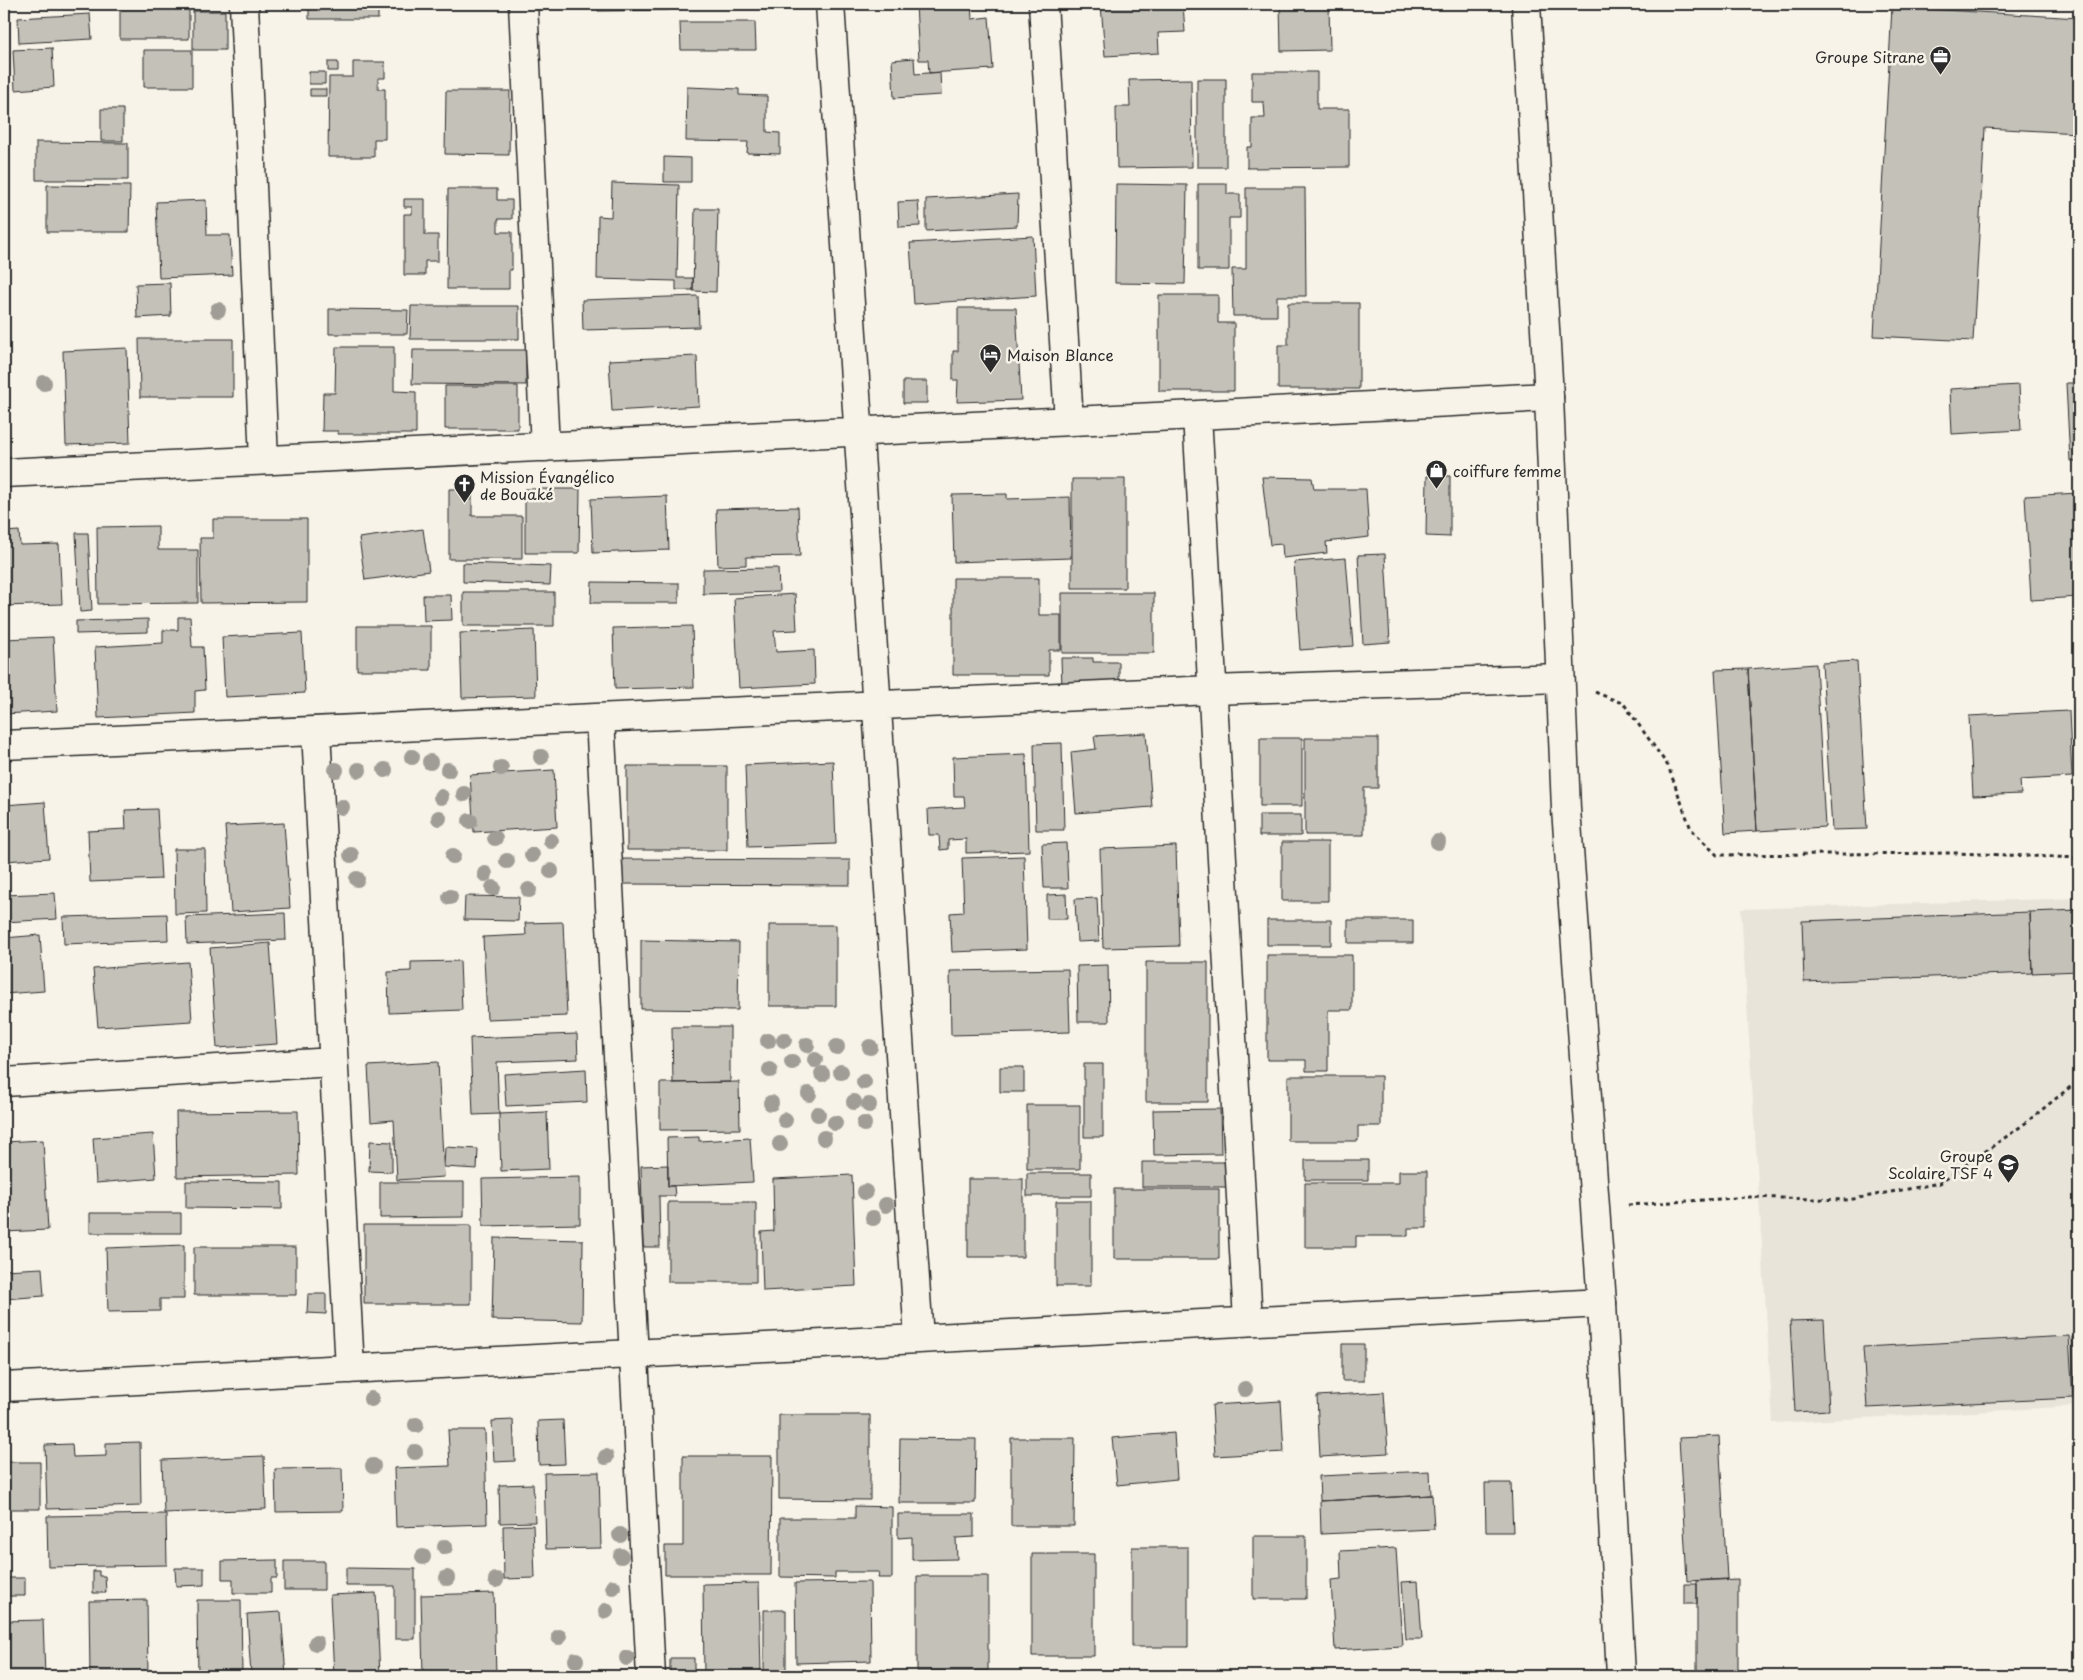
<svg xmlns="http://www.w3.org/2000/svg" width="2083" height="1680" viewBox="0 0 2083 1680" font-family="'Playpen Sans',sans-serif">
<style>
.built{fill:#e8e4da}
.building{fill:#c4c1b9;stroke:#2b2b2b}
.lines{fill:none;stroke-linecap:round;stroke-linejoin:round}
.minor-casing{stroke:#2b2b2b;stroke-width:31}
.tertiary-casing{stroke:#2b2b2b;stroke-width:31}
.path{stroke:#2b2b2b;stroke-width:3;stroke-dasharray:4 4;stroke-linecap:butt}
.minor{stroke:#f7f3e8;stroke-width:28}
.tertiary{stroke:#f7f3e8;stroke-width:28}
.tree{fill:#9f9d96}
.labels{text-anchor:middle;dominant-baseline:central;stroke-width:5;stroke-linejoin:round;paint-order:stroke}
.poi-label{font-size:15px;fill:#2b2b2b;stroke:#f7f3e8;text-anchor:start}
</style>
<rect width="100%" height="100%" fill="#f7f3e8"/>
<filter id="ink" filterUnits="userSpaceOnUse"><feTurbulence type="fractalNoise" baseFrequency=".02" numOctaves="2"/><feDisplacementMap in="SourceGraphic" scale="10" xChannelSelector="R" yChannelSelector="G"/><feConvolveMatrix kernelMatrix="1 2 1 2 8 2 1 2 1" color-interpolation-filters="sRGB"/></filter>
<g filter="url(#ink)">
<path class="built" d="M2079,898V1406L1773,1423L1741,909Z"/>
<path class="building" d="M120,4H147V7H189V39H120Z
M309,4H378V19H309Z
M395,4H494V8H395Z
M598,4H669V10L598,11Z
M916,4H971L972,19L989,17L993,69L929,73L928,60H919Z
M1101,4H1183L1185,32L1158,33L1159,53L1105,56Z
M1280,4H1329L1330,50L1281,51Z
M1892,7L2079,18V133L1985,128L1973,341L1874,336Z
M193,11H225V50H193Z
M90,14L92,39L19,43L18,18Z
M680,22H755L756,50H681Z
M52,48L54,87L15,90L13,50Z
M144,50H192V87H144Z
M914,58L915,74L940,72L941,95L894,98L892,60Z
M328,62H338V71H328Z
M353,62H385V78H378V89H385V139H374V157H328L329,77H353Z
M309,72H325V84H309Z
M1252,72H1317V109H1349V167L1247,168V147H1252V118H1265L1264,102H1252Z
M1191,79L1192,167L1117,168L1116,107H1130L1129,80Z
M1197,79H1226V167H1197Z
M687,87L739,89V95L767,96V132L780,133V154L747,153L748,142L686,141Z
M310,89H326V96H310Z
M446,91H510L509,155L445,154Z
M101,109H123V141H101Z
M36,142L128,143V180H36Z
M664,157L691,158V182H664Z
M612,183L679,185L677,278H693V290H676V281L597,279L598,216L611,217Z
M1116,184L1187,185L1185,284L1115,283Z
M1198,184H1227V194H1240V218H1229V270H1198Z
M47,185L130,186L129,232H47Z
M1246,188H1305L1306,296H1277V316H1233L1232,269H1246Z
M448,189H497V200H512V219H498V232H512V270H509V289H447Z
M1018,194L1017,226L926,231V199Z
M404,199H425V235H438V261H425V275H404V214H412V207H404Z
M206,200L207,235H230L232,275L159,278L156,202Z
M918,201L920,226L899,227L898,202Z
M695,209H718L716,292L693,291Z
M1033,236L1036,296L914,304L910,243Z
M170,283L171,316L137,318L136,284Z
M1159,295H1218V323H1234V391H1159Z
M698,296L699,327L583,330L582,300Z
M1288,303H1359V389H1278V345H1288Z
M411,306H519V339H410Z
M958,308H1016L1021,400L957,402L958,380H953V351H958Z
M329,309L408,310L407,334H329Z
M139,339H233V397H140Z
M336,347H394V391L416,392V434H338V431H322L323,393H335Z
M127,348L130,443L66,445L63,351Z
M413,350H526V385L412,384Z
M697,356L699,406L612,411L609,360Z
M903,381H927V403H903Z
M2066,383H2079V461H2070Z
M2019,385L2021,430L1952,434L1950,389Z
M445,386H518V429H445Z
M1427,476H1450V537L1426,536Z
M1262,477L1312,478L1314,489H1366L1369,537L1326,542L1327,553L1283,558L1282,544L1270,545Z
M1072,479H1125V588H1072Z
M449,489H472V516H522V559H449Z
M525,489H580L579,553H525Z
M2079,493V597L2031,600L2025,496Z
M1007,494V499L1070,497L1071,558L954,562L952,495Z
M667,496L669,550L593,553L591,499Z
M798,507L800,556L746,557V565L718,566L716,509Z
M213,519H307V602L201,603L200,538H213Z
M158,526V550H198V603L98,604L97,527Z
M423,529L429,571L365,580L359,538Z
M19,531L20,545L59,544L62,604L4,606V532Z
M76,533H88L92,611L80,612Z
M1385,554L1390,642L1363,644L1358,555Z
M1346,558L1353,646L1300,650L1294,562Z
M463,563L551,566L550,585L463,582Z
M778,568L779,592L703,594V569Z
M953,578H1039V615H1061V650H1049V675H953Z
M592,582L679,583V603H591Z
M463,592H554V626H463Z
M1062,593H1154V653H1062Z
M795,594L797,630L774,631L776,652L814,650L815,684L739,688L734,598Z
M423,595H451L452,620L424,621Z
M178,617H190L192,647H203L205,690L195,691V713L98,718L95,647L163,643V630H178Z
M148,619V632L76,634V621Z
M357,626H431V670H357Z
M692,626L694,687L615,689L613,628Z
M534,630L536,696L462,698L460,633Z
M302,633L305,693L225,697L222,637Z
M53,637L57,711L4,714V639Z
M1061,658H1093V662H1119V687L1062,688Z
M1857,661L1867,829L1832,830L1822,663Z
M1816,664L1825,827L1757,831L1748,669Z
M1748,669L1757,831L1725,833L1715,670Z
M2069,711L2072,777L2020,780L2021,794L1973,796L1969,716Z
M1146,733L1152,807L1076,813L1071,752L1096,749L1094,736Z
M1260,738H1302V806H1260Z
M1305,738H1378V788H1364V835H1305Z
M1062,743L1064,830H1036L1034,744Z
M1026,754L1029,851L966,853V839L948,840V849L940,850L939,835H929L928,809L965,807L964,796H954L953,757Z
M833,761L836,844L748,847L745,765Z
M627,766H727V850H627Z
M554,770L557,827L474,832L470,775Z
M45,802L49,858L4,861V805Z
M157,809L161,879L90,882L88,831L126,829L125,810Z
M1259,815H1301V836H1259Z
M284,823L290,908L231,912L225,826Z
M1282,842H1328V901H1282Z
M1066,843L1068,888H1044L1042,844Z
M1176,846L1179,946L1103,948L1100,849Z
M174,849H205L206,913L175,914Z
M1024,856L1027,949L952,952L950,913L964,912L962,858Z
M618,859L850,860V885L618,884Z
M55,893L57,919L4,922V895Z
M1066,894L1067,919H1047V895Z
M465,896L519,897L518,921L464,920Z
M1097,898L1099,941L1077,942L1075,899Z
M2079,910V971L2032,973L2030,912Z
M2030,912L2032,973L1804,982L1802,921Z
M285,913L286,940L187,944L186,917Z
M167,914L168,940L64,944L63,917Z
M1267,920H1331V945H1267Z
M1348,920H1413V943H1348Z
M563,922L567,1016L487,1019L483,937L526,935L525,923Z
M769,925H836V1006H769Z
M40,935L44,991L4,994V938Z
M641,940L739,942L738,1010L641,1009Z
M270,943L277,1044L217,1048L210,948Z
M1267,955H1352V1010H1328V1071H1306V1060H1267Z
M460,961L462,1010L389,1013L388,972L411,971V962Z
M188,962L192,1021L98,1027L93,969Z
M1146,962H1208V1102H1146Z
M1108,965L1109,1022H1078L1077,966Z
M1068,969L1070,1032L951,1035L950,971Z
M672,1027H730V1082L673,1083Z
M577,1034L578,1059L497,1062L499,1114L473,1115L470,1038Z
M438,1062L444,1177L397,1180L394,1120L371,1122L368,1066Z
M1084,1064H1103V1137H1084Z
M1000,1067H1024V1092H1000Z
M586,1069L587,1102L506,1106L504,1074Z
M1288,1076H1381V1126H1358V1141H1288Z
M739,1082L740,1129L660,1130V1083Z
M1027,1105H1080V1169H1027Z
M1220,1109L1221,1154L1154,1155L1153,1110Z
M298,1111L299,1175L177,1177L176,1112Z
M547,1112L549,1169L501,1171L499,1114Z
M153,1134L156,1178L96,1183L93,1138Z
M699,1137V1141L750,1138L753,1182L668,1186L667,1138Z
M43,1140L48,1230L4,1232V1142Z
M370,1141L392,1142V1172L369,1171Z
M445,1147L478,1149L477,1169L444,1167Z
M1305,1160H1368V1180H1305Z
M1142,1162H1232V1187H1142Z
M668,1165V1186H674L675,1196H659L660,1247H643L641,1166Z
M1399,1171H1427V1228H1408V1236H1356V1247H1305V1183H1399Z
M1027,1173H1091V1196H1027Z
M852,1175L856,1286L763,1291L761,1232L774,1231L773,1179Z
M580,1177V1224L483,1226L482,1179Z
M968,1179H1023V1257H968Z
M186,1181L282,1182V1209L186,1208Z
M380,1182H464V1217L380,1218Z
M1114,1189H1219V1259H1114Z
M1056,1201H1091V1286H1056Z
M668,1202H756V1282H668Z
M90,1213H181V1233H90Z
M364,1225H471V1304H364Z
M494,1238L583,1240L582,1322L492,1320Z
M184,1245V1299H160V1311L108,1312L106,1248Z
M194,1247H296V1295H194Z
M42,1268L44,1296L4,1299V1270Z
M308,1294H326V1314L307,1313Z
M1824,1320L1829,1410L1795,1412L1790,1321Z
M2069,1336L2073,1398L1867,1408L1863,1347Z
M2079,1336V1399H2075L2072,1337Z
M1342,1344H1364V1381H1342Z
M1384,1392L1388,1453L1320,1457L1317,1396Z
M1281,1401L1284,1452L1215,1456L1212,1405Z
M779,1415H870V1500L779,1499Z
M513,1420L515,1461L494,1462L492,1421Z
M563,1420L565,1464L539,1465L538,1421Z
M448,1430H485L487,1524L396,1527L394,1468L450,1466Z
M1174,1433L1177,1479L1117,1485L1112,1438Z
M1719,1436L1727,1579L1687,1581L1679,1438Z
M900,1438L976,1439L975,1503H899Z
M1011,1438H1075L1074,1526H1011Z
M140,1442L141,1506L47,1509L45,1445L72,1444L73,1457L106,1456V1443Z
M264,1456L266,1509L164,1513L162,1460Z
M683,1456H772L771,1575H665V1546H683Z
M4,1462H40V1509H4Z
M342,1468L343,1511L276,1512L275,1469Z
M1430,1471L1431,1495L1320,1501L1319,1476Z
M599,1472L601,1548L546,1549L544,1473Z
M1485,1483H1511L1513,1532H1486Z
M533,1484L535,1522L500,1523L499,1485Z
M1432,1495L1434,1529L1321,1534L1320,1501Z
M855,1506L892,1507V1578H878L879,1572H835V1578L780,1577V1518H855Z
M166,1514L167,1565L48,1567L47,1516Z
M898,1514H974V1537L956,1538L957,1559L912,1560V1537L898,1538Z
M533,1525L535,1578L504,1579L503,1526Z
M1253,1536H1306V1599H1253Z
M1132,1547H1188V1647H1132Z
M1396,1548L1402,1646L1335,1650L1331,1580L1341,1579L1340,1551Z
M1032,1554H1094V1656H1032Z
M277,1560V1578H271V1593H233V1579H222V1561Z
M284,1561H324V1590H284Z
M175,1568H204V1585L176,1586Z
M346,1568L415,1569V1639H395V1586H346Z
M93,1571H99V1576H105L106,1593H93Z
M917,1576H988V1671H917Z
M4,1578H25V1596H4Z
M1738,1579V1676H1697V1581Z
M1418,1581L1422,1639H1406L1402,1582Z
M870,1582L871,1661L796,1663L795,1583Z
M759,1583L761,1675L704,1676L703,1584Z
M1684,1584H1697V1604H1684Z
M376,1593L380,1675L334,1676L330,1595Z
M494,1593L496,1676H423L421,1595Z
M147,1600L148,1676H90L89,1601Z
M197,1600H241L242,1676H198Z
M764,1610H786V1675H764Z
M281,1612L286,1676H251L247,1614Z
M43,1620L45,1676H4V1621Z
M670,1658H694V1676H670Z"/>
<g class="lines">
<defs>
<path id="minor" d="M244,4L264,460
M523,4L545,447
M830,4L919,1339
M1043,4L1069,421
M1197,415L1248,1321
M4,473L1197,415L1549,397
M600,718L651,1676
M316,731L350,1369
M4,745L1212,690L1560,678
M4,1082L333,1062
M4,1387L1602,1303"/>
<path id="tertiary" d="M1526,4L1549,397L1566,809L1602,1303L1621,1676"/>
</defs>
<use href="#minor" class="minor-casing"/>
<use href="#tertiary" class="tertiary-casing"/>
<path class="path" d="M1595,692L1624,704L1668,766L1691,829L1717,855L1956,853L2079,858
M1628,1205L1749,1197L1848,1200L1940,1183L2023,1125L2079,1080"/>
<use href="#minor" class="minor"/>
<use href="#tertiary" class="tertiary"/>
</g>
<g class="tree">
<circle cx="218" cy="310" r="8"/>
<circle cx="44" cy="383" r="8"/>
<circle cx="412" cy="757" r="8"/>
<circle cx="541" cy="757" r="8"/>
<circle cx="430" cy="762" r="8"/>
<circle cx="501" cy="768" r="8"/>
<circle cx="336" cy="770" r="8"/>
<circle cx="359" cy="770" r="8"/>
<circle cx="385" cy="770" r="8"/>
<circle cx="448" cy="770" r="8"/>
<circle cx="464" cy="794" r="8"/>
<circle cx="441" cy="797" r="8"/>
<circle cx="342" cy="807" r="8"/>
<circle cx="439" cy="818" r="8"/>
<circle cx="470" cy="821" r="8"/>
<circle cx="495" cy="838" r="8"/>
<circle cx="551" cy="841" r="8"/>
<circle cx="1438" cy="842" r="8"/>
<circle cx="351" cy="855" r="8"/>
<circle cx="532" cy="855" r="8"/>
<circle cx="453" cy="856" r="8"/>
<circle cx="507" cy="861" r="8"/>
<circle cx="551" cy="871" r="8"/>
<circle cx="485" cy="874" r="8"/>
<circle cx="357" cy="879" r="8"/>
<circle cx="493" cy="888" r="8"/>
<circle cx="529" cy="890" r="8"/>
<circle cx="450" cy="897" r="8"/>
<circle cx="784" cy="1040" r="8"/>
<circle cx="768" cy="1041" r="8"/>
<circle cx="807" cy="1045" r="8"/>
<circle cx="837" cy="1047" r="8"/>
<circle cx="870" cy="1047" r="8"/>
<circle cx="815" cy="1060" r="8"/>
<circle cx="792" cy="1062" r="8"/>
<circle cx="770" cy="1070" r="8"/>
<circle cx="841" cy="1072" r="8"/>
<circle cx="822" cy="1074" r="8"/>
<circle cx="864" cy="1082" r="8"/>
<circle cx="809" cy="1094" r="8"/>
<circle cx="854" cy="1102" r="8"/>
<circle cx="771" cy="1103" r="8"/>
<circle cx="869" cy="1105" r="8"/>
<circle cx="818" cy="1114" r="8"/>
<circle cx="785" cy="1120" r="8"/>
<circle cx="835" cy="1123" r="8"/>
<circle cx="864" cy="1124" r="8"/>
<circle cx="824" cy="1138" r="8"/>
<circle cx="780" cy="1144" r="8"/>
<circle cx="865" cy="1192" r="8"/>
<circle cx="886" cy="1205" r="8"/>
<circle cx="873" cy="1218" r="8"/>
<circle cx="1245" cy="1389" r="8"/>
<circle cx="371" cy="1399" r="8"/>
<circle cx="416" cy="1425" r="8"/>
<circle cx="415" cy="1452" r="8"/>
<circle cx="606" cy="1457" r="8"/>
<circle cx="373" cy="1466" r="8"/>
<circle cx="620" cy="1535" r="8"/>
<circle cx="445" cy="1547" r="8"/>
<circle cx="621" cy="1556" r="8"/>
<circle cx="423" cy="1557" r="8"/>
<circle cx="447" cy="1578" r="8"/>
<circle cx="496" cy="1580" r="8"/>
<circle cx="613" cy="1587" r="8"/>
<circle cx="606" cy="1611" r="8"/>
<circle cx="559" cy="1637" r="8"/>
<circle cx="316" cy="1643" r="8"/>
<circle cx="627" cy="1658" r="8"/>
<circle cx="576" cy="1660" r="8"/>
</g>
</g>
<defs>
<symbol id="office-pin" viewBox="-11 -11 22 30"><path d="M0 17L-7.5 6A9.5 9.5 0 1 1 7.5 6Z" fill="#2b2b2b" stroke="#f7f3e8"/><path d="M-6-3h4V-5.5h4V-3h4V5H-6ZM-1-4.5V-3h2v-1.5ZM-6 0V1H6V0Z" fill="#fff"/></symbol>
<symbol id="hotel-pin" viewBox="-11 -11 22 30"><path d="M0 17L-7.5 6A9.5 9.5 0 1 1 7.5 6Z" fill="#2b2b2b" stroke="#f7f3e8"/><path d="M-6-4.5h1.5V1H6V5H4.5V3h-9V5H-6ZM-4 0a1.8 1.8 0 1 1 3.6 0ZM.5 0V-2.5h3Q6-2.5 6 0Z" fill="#fff"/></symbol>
<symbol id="shop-pin" viewBox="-11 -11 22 30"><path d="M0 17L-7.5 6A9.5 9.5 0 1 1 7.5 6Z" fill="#2b2b2b" stroke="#f7f3e8"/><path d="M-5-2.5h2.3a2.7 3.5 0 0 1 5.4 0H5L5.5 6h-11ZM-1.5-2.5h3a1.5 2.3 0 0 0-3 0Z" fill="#fff"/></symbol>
<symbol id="church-pin" viewBox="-11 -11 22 30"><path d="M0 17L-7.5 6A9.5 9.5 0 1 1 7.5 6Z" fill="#2b2b2b" stroke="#f7f3e8"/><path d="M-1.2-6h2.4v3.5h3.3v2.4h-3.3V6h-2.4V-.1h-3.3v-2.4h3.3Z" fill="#fff"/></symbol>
<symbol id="school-pin" viewBox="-11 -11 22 30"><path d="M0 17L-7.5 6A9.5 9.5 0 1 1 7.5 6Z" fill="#2b2b2b" stroke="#f7f3e8"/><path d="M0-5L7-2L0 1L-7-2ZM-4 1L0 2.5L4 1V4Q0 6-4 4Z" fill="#fff"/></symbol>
</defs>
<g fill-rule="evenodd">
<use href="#office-pin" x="1928" y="44" width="25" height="34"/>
<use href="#hotel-pin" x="978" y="342" width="25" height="34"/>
<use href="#shop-pin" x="1424" y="458" width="25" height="34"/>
<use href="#church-pin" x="452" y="472" width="25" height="34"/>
<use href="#school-pin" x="1996" y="1152" width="25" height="34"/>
</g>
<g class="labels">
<g class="poi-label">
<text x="1925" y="56" text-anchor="end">Groupe Sitrane</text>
<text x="1007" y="354">Maison Blance</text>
<text x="1453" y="470">coiffure femme</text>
<text x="480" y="476">Mission Évangélico<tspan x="480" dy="17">de Bouaké</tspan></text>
<text x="1993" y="1155" text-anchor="end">Groupe<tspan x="1993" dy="17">Scolaire TSF 4</tspan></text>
</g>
</g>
<rect width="2083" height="1680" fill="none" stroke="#f7f3e8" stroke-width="20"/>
<rect x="10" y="10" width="2063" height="1660" fill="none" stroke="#2b2b2b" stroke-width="2" filter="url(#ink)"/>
</svg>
